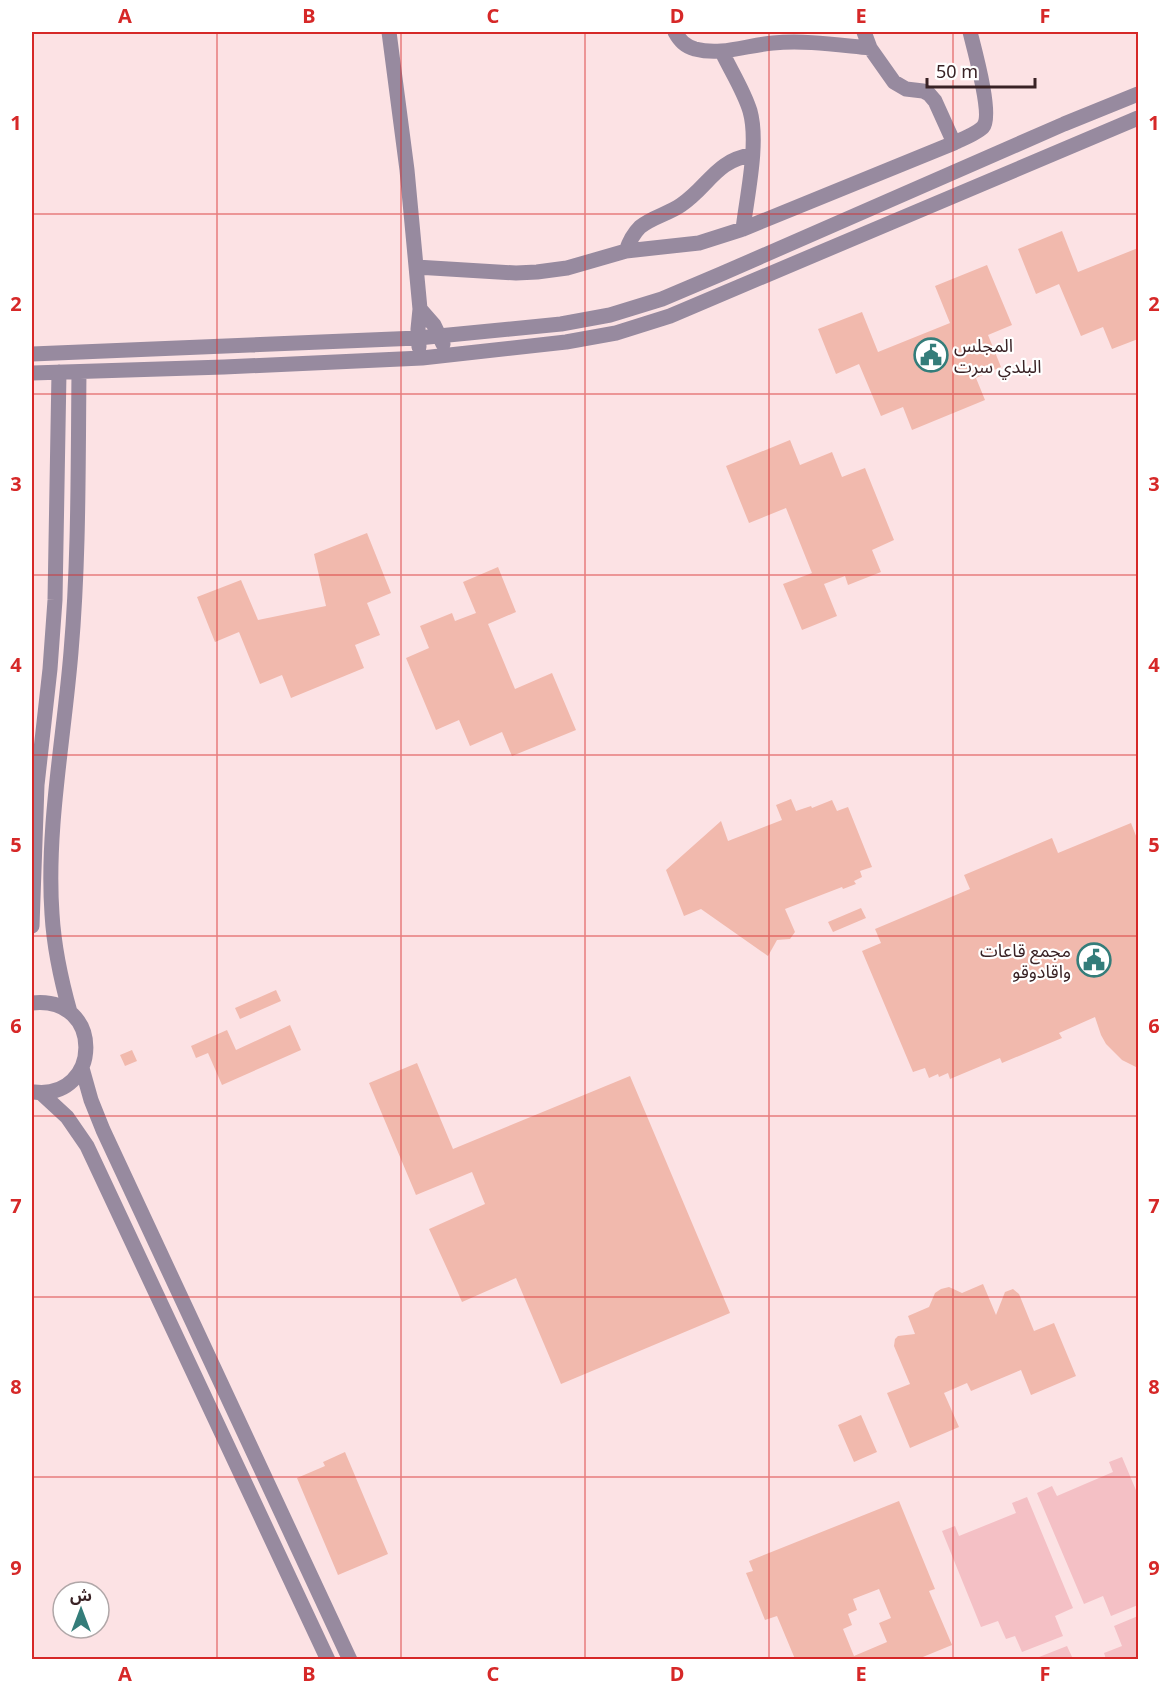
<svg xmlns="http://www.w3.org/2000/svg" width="1170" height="1691" viewBox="0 0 1170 1691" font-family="'Noto Sans','Noto Sans Arabic',sans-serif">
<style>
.green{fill:#f4c0c5}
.building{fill:#f1b9ad;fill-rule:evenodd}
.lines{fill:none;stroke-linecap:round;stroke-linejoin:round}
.minor{stroke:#978a9f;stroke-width:15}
.grid{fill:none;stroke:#d62828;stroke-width:1.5;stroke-opacity:0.55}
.labels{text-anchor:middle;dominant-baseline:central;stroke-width:4.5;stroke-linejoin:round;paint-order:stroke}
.poi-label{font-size:18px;fill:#392225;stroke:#fff;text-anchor:start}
.neatline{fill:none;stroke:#d62828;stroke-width:2}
.grid-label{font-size:20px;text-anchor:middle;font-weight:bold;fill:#d62828}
</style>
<rect width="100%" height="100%" fill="#fce2e4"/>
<path class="green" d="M1122,1457L1138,1495V1605L1111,1616L1103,1596L1084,1604L1037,1493L1052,1486L1057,1496L1113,1472L1109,1462Z
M1027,1497L1073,1608L1055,1616L1063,1636L1022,1652L1015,1636L1006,1639L998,1621L981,1627L942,1531L955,1526L959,1536L1016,1513L1012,1503Z
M1138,1616V1659H1106L1104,1653L1122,1646L1114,1626Z
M1067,1646L1073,1659H1034Z"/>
<path class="building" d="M1062,231L1078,272L1138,248V339L1112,349L1103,327L1081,336L1059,284L1036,294L1018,249Z
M987,265L1012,325L988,335L1001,367L976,378L985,400L912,430L903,407L881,416L859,364L836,374L818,329L862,312L878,352L950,323L935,286Z
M790,440L800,465L832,452L842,477L865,468L894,540L872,550L881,572L848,585L845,576L824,584L837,616L802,630L783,584L812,573L786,508L749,523L726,466Z
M367,533L391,593L367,603L380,635L355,645L364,668L291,698L282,675L260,684L239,632L215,642L197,597L241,580L258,620L326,606L314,554Z
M498,567L516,612L488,624L515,689L552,673L576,730L512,756L502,732L470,746L459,720L436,730L406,658L429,648L420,626L452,613L455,621L476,613L463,582Z
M791,799L796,811L811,806L812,808L832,800L837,811L848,807L872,867L860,871L862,877L854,881L856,884L843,889L842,887L785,909L795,932L790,939L777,940L768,956L701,909L684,916L666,870L721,821L728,841L782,820L776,805Z
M1131,823L1138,841V1068L1122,1060L1106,1044L1101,1035L1095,1017L1059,1033L1062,1038L1002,1063L1000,1058L950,1079L948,1073L939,1077L938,1074L929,1078L925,1068L913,1072L862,951L881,943L875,929L970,889L964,875L1007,857L1052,838L1058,853Z
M861,908L866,918L833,932L828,922Z
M276,990L281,1001L240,1019L235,1008Z
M290,1025L301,1050L222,1085L208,1053L196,1058L191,1046L227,1030L236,1050Z
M132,1050L137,1061L125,1066L120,1055Z
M417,1063L453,1149L630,1076L730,1313L561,1384L516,1278L462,1302L455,1286L429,1229L485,1204L472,1172L416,1195L369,1083Z
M983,1284L996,1315L1005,1292L1013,1289L1019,1294L1034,1331L1054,1323L1076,1376L1031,1395L1021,1370L971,1391L967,1383L944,1393L959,1427L910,1448L887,1393L910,1384L894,1346L895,1339L898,1336L915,1334L908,1316L929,1307L935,1293L941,1289L949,1287L962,1293Z
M861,1415L877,1452L854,1462L838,1425Z
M345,1452L388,1554L338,1575L297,1478L325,1466L323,1462Z
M899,1501L935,1589L929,1591L952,1645L918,1659H795L777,1616L765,1620L746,1573L753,1571L749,1561ZM879,1589L891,1618L879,1623L887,1642L854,1656L843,1629L852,1625L848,1614L857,1610L853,1599Z"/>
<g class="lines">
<path class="minor" d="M389,32L407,170L420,309L418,329L419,347
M675,32C680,41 685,46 695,49C722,56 747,45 773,43C805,40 838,45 870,48
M864,32L870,48L894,82L906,89L923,91L929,94L935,101L954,143
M722,52C731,71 744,91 750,111C759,143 747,195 743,229
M626,251C629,242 633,234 640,227C652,217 668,214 681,205C709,186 716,160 752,155
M416,267L516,273L537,272L567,268L626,251L699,243L743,229L954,143C962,139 978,133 983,127C993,116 974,48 970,32
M420,309L434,325L443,344
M32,354L418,338L561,324L610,315L662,299L721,274L1064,124L1138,94
M32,373L224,367L422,358L566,342L616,333L670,316L1138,118
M32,926L37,785L50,669L55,600L59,372
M32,1003C105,995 102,1100 34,1092
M70,1012C61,980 54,948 52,914C46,829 64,738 71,652C79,559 78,465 79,372
M82,1068L91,1100L103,1130L350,1660
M41,1093L67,1117L87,1146L328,1660"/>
</g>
<path class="grid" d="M217,32V1660M401,32V1660M585,32V1660M769,32V1660M953,32V1660M32,214H1138M32,394H1138M32,575H1138M32,755H1138M32,936H1138M32,1116H1138M32,1297H1138M32,1477H1138"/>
<defs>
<symbol id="civic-ring" viewBox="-11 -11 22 22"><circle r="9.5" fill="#fff" stroke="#347d7a" stroke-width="1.5"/><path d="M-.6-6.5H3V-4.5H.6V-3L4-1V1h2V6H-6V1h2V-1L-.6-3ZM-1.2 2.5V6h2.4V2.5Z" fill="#347d7a"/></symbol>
</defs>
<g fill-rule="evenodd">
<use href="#civic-ring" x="912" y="336" width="38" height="38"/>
<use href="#civic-ring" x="1075" y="941" width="38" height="38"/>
</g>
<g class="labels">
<g class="poi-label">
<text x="954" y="345">المجلس<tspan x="954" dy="21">البلدي سرت</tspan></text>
<text x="1071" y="950" text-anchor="end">مجمع قاعات<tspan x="1071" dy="21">واقادوقو</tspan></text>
</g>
</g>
<rect width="1170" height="1691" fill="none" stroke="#ffffff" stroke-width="66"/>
<g transform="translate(81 1610)"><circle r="28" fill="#ffffff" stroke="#b0a7a8" stroke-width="1.5"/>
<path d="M0-4.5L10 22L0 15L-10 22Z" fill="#347d7a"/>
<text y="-9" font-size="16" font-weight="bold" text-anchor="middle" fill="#392225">ش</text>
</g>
<path d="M927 78v9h108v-9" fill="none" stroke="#392225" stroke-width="3"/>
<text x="936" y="78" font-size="18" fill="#392225" stroke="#ffffff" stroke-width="4.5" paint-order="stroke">50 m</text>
<rect x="33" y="33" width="1104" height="1625" class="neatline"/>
<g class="grid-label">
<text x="125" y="23">A</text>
<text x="309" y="23">B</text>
<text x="493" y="23">C</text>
<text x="677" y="23">D</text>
<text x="861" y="23">E</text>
<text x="1045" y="23">F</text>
<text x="16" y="130">1</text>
<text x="1154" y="130">1</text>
<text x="16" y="311">2</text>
<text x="1154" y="311">2</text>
<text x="16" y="491">3</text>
<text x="1154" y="491">3</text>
<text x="16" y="672">4</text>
<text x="1154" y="672">4</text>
<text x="16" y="852">5</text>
<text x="1154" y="852">5</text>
<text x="16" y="1033">6</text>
<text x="1154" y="1033">6</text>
<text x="16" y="1213">7</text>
<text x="1154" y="1213">7</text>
<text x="16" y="1394">8</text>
<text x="1154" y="1394">8</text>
<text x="16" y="1575">9</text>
<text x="1154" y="1575">9</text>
<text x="125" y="1681">A</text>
<text x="309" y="1681">B</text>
<text x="493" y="1681">C</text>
<text x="677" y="1681">D</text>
<text x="861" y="1681">E</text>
<text x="1045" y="1681">F</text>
</g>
</svg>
